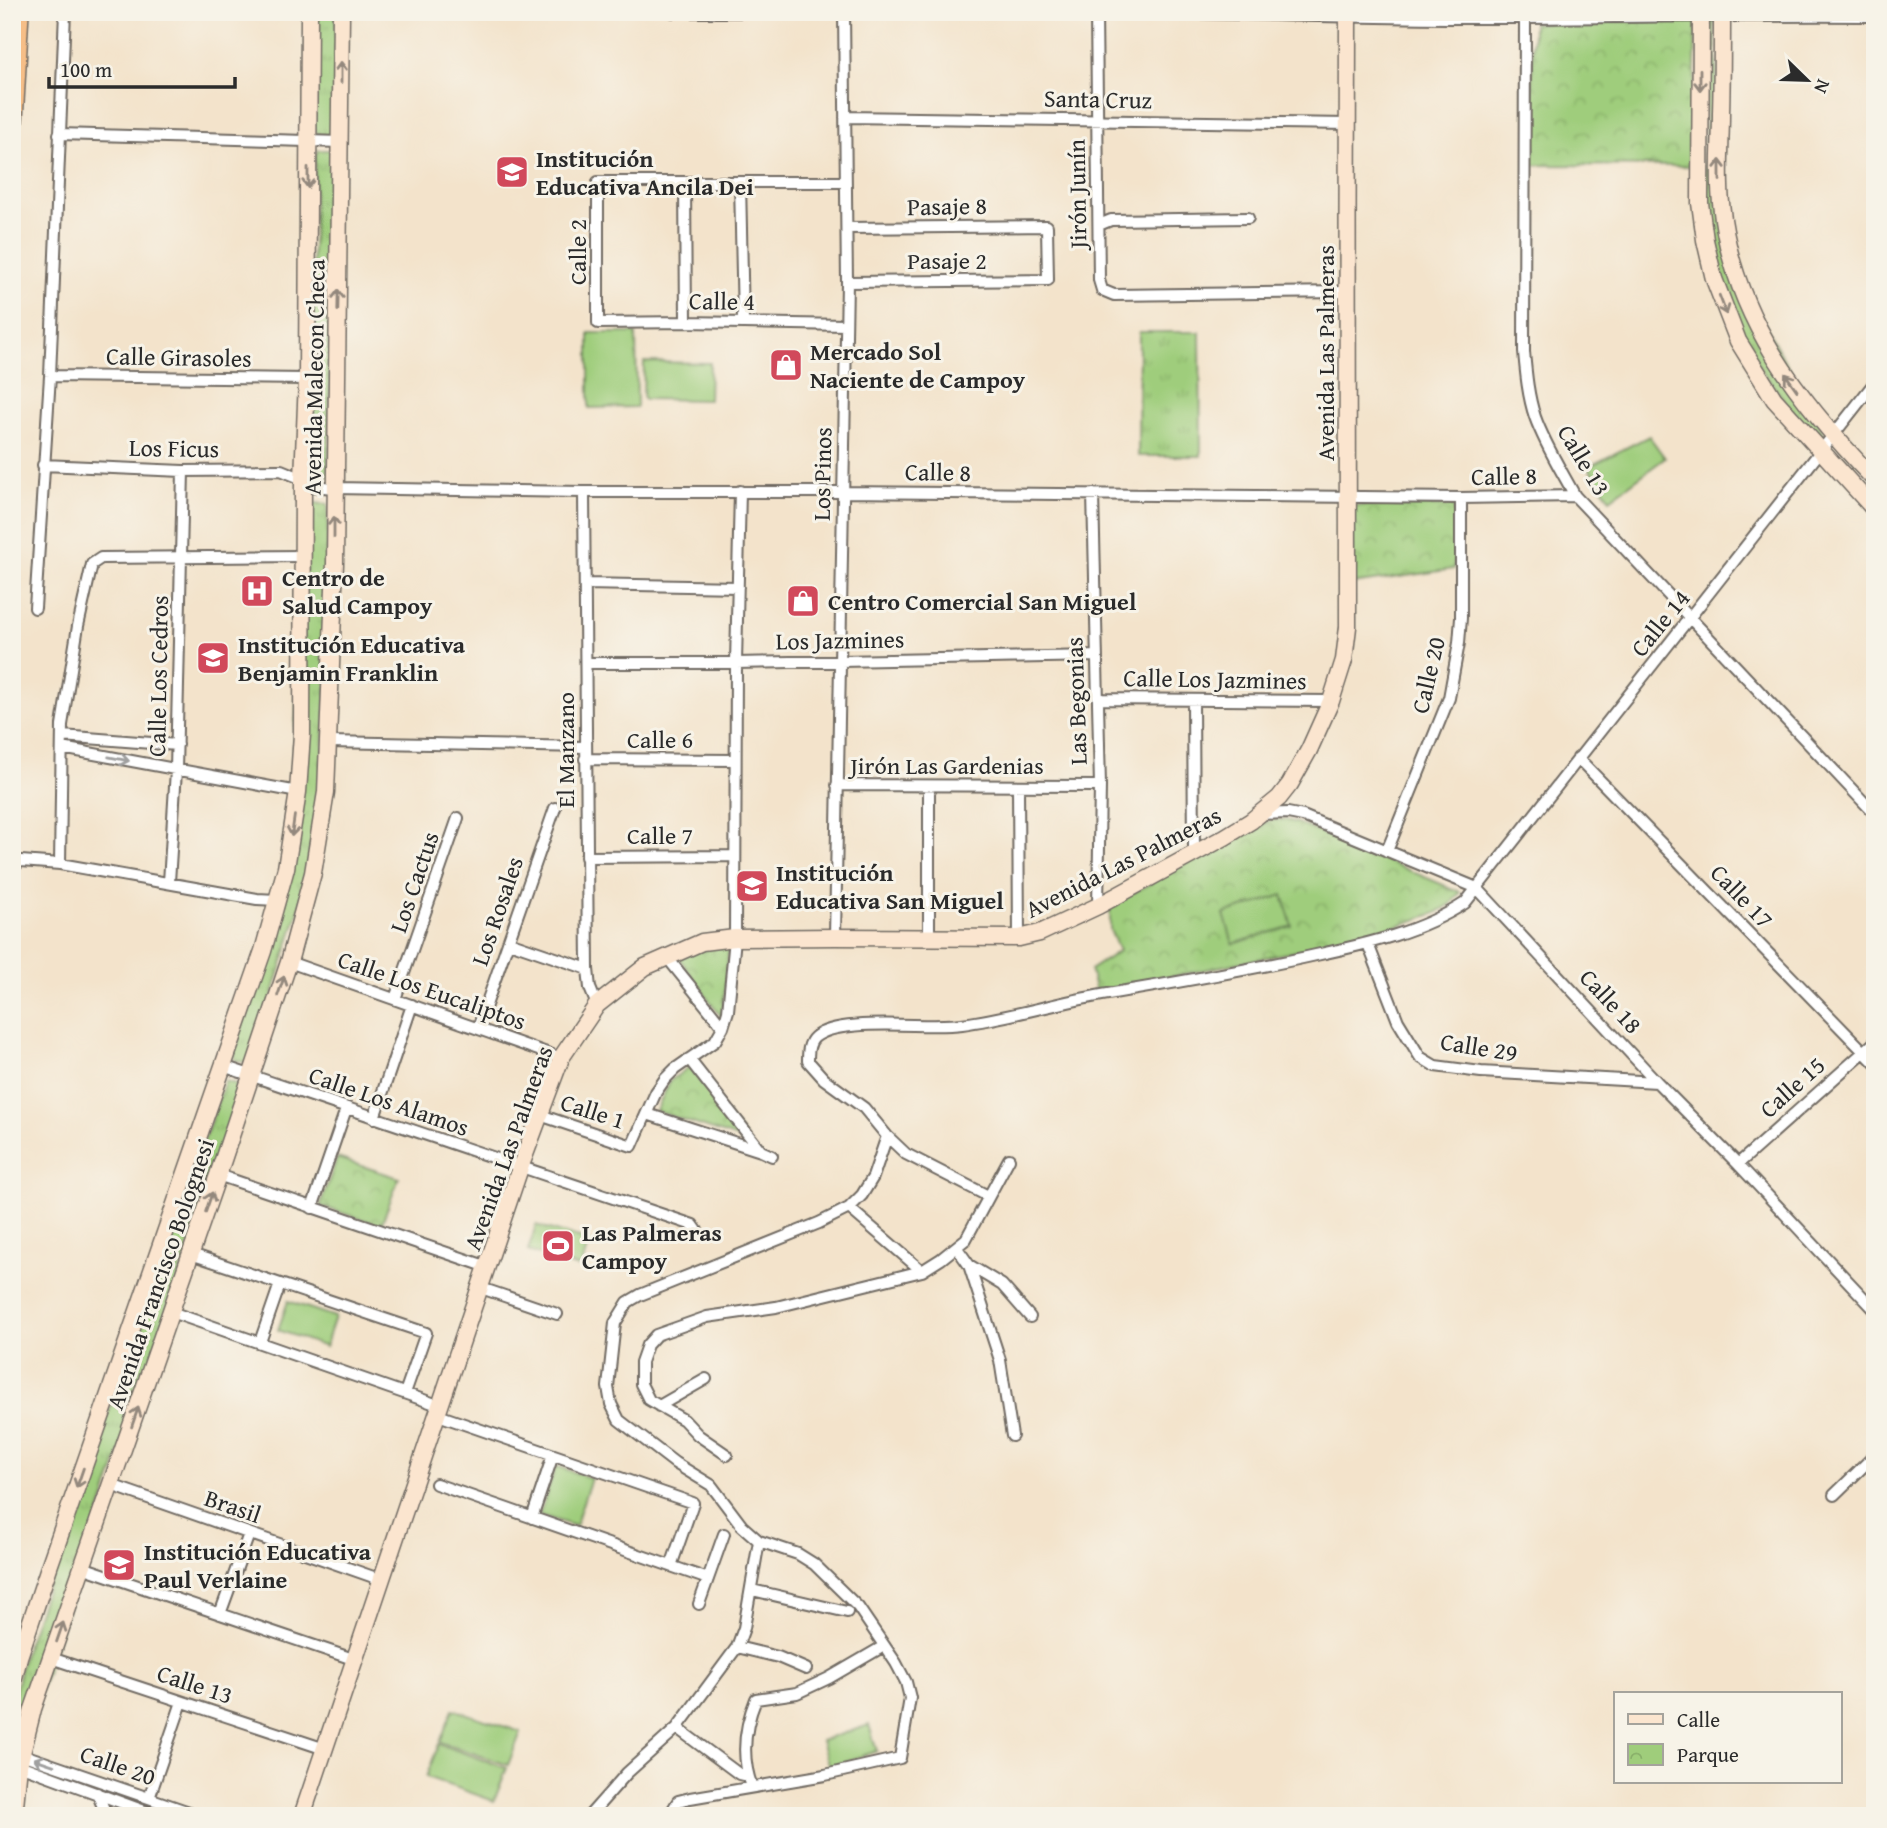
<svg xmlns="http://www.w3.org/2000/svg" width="1887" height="1828" viewBox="0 0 1887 1828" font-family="'Gentium Book Plus',serif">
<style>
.grass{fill:url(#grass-tufts);stroke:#657c53;stroke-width:2}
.park{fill:url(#park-crowns);stroke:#657c53;stroke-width:2}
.garden{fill:#9fcd7b;stroke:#657c53;stroke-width:2}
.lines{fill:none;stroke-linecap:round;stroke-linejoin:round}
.street-casing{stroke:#716b63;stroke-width:14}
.secondary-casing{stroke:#716b63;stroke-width:19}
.highway-casing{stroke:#716b63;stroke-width:24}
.street{stroke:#fff;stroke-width:10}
.secondary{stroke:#fbe5cf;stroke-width:16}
.highway{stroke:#f6be87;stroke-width:21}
.oneway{stroke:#93887d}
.oneway2{stroke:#a0a0a0}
.labels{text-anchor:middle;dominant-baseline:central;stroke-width:6;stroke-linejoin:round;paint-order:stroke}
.street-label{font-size:24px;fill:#2b2b2b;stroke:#f7f3e8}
.poi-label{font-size:24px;font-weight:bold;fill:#2b2b2b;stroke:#f7f3e8;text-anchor:start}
</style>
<defs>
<pattern id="grass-tufts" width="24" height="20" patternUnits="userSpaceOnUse" patternTransform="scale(1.75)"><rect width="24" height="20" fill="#9fcd7b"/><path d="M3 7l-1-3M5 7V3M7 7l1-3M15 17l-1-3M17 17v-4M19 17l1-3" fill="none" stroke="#89b06a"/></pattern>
<pattern id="park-crowns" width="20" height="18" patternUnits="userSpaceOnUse" patternTransform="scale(1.75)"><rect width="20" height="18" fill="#9fcd7b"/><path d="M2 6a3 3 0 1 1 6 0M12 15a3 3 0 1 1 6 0" fill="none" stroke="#89b06a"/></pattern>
</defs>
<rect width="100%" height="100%" fill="#f7f3e8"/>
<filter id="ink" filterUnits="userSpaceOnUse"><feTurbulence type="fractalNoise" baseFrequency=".0143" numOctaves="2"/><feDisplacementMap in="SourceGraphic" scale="14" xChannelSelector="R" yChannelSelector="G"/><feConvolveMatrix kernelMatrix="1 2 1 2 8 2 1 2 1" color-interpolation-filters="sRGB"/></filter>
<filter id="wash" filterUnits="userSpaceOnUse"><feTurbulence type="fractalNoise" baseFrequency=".00686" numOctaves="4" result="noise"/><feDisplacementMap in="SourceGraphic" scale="28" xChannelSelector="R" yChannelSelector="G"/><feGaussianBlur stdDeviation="1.57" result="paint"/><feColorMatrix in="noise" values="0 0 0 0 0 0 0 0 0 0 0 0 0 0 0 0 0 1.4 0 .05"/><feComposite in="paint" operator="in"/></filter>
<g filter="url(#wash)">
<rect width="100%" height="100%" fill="#f3e3cb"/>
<path class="grass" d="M315,12H336L334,130L329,136L318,135L313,127Z
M1707,19H1714L1727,256L1824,433L1825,438L1820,443L1816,442L1759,367L1724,292L1705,202Z
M318,150H330L335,156L328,477L314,478L308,472L315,157Z
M1139,332H1200L1201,456H1138Z
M309,503L328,504L326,697L322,781L301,903L252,1061L246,1063L235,1060L234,1051L285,894Z
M225,1081L236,1084L240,1092L12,1776V1706L24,1653Z"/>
<path class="park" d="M1696,20L1693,166L1531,165L1533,23Z
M1351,505L1454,506V569L1352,584Z
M1273,820H1287L1297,823L1460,892L1451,904L1436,913L1360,938L1096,992L1090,970L1119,951L1110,930V906L1257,824Z
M729,945L722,1018L679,958L704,947Z
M689,1067L746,1138L743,1140L656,1111L670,1081Z
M337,1158L399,1178L381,1225L320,1206Z"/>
<path class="garden" d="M589,333H636L637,407L589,408Z
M644,362L710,363L709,400L643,399Z
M1649,436L1665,458L1610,499L1588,467Z
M1283,895L1292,926L1233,944L1224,914Z
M536,1225L589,1241L581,1268L528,1251Z
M288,1301L335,1317L325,1347L278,1330Z
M556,1466L591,1478L575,1526L539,1515Z
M453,1709L521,1732L508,1765L440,1742Z
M869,1725L877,1751L829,1767L821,1741Z
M439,1744L507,1768L494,1801L426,1777Z"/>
</g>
<g filter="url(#ink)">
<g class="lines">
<defs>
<path id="street" d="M673,12H955
M1096,12L1099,280L1102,290L1114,295L1346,292
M1154,12C1277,15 1401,19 1525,18C1642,17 1758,15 1875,16
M1525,18L1524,352C1526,374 1528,396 1535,417C1545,445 1561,470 1575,496L1875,814
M845,117L1350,124
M59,134L341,142
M685,182L686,322
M740,182L743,322
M1099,225L1111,220L1248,218
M847,228L1047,226L1048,280L847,282
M846,325L686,322L598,323V182H846
M50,376L307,379
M43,465L183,471L281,470L303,479L312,486L334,488L584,492H842L1461,498L1575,496
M584,492L588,969L590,988L597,1005
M1093,494L1100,786L1098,906
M585,584L738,587
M35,608L50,376L65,12
M586,663H736L1095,656
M1098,699L1331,701
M1193,700L1194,853
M62,736L177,745
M329,742L585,747
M62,748L298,792
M1578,758L1875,1063
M585,759L735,760
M837,785L1100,786
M1018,786L1019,938
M1260,814L1288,813L1303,816L1477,888L1657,1082L1738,1164L1875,1310
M1387,851L1449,698L1459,643L1461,618V498
M586,857L735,856
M60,864L62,725L78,626L92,564L101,558L303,556
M12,867L21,861L60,864L257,899L277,900
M169,882L176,770L183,471
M835,937L847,282L844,12
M929,937V786
M509,942L588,969
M1368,944L1398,1021L1420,1057L1435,1066L1481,1072L1657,1082
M666,956L723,1027
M289,962L561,1058
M395,999L458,818
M478,1028L555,808
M689,1059L761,1151
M223,1066L693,1225L698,1232
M647,1114L761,1151L772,1156
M540,1115L632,1146L656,1092L665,1079L675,1069L715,1041L723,1027L728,1011L735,938L736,663L740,491
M374,1118L412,1005
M1738,1164L1875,1042
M218,1175L488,1267
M988,1196L906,1154L887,1136L864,1108L824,1079L808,1061C808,1053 808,1043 815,1037C840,1016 927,1029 962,1024C1009,1018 1055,1003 1102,995C1174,983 1245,971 1316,955C1367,944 1421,932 1465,903L1875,382
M312,1208L346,1109
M849,1208L922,1271
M957,1248L969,1265L1000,1360L1012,1436
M191,1254L426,1333L405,1393
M969,1265L1002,1285L1030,1317
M481,1288L557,1314
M171,1312L441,1406
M260,1342L280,1284
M659,1406L706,1379
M438,1415L693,1503L671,1566
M727,1455L698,1435L684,1420L649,1400L641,1384V1362L647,1345L656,1335L707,1317L776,1307L922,1271L941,1259L966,1239L1009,1159
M436,1484L708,1579
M111,1485L382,1580
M1834,1495L1875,1455
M532,1518L553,1455
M82,1567L356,1660
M752,1590L847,1612
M699,1604L724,1534
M220,1614L249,1534
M737,1647L778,1657L806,1669
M51,1658L325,1749
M677,1728L739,1774L748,1776
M21,1754L201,1816
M19,1765L158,1816
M752,1787C741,1758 744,1728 756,1699L797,1693L829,1678L884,1646
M97,1793L107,1816
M149,1798L182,1702
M589,1816L627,1773L677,1728L737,1647L744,1628L759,1541
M669,1816L678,1801L690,1798L825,1775L900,1758L910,1698L906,1682L896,1663L858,1607L814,1564L798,1554L759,1541L742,1526L711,1485L675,1463L619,1420L611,1404L608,1387L615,1323L628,1302L640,1295L819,1223L849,1208L862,1195L873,1177L887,1136"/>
<path id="secondary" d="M1701,12L1700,203L1705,240L1714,279L1738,341L1774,399L1875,510
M1722,12C1722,46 1722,79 1721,113C1721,143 1718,173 1721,203C1732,317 1799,401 1875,480
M12,1686L19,1657L50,1564L263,951L286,868L298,792L302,734L303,479L307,379L309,12
M14,1816L19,1765L33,1709L218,1175L289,962L313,873L326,792L335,563L341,12
M302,1816L520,1168L561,1058L597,1005L645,967L702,942L735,938L835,937L1019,938L1040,933L1098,906L1225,837L1251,821L1279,798L1290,784L1309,750L1331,701L1344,660L1348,627C1348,422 1347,217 1348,12"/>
<path id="highway" d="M12,121L18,12"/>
</defs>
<use href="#street" class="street-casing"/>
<use href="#secondary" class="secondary-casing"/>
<use href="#highway" class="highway-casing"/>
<use href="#street" class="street"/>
<use href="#secondary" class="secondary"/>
<use href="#highway" class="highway"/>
</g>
<defs><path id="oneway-shaft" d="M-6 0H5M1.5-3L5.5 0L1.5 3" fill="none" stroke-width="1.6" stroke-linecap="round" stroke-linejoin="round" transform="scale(1.75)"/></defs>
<g class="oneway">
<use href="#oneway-shaft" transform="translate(341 72) rotate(-90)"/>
<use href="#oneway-shaft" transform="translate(1700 80) rotate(90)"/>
<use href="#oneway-shaft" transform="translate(1720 170) rotate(-90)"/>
<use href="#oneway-shaft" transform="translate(308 178) rotate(90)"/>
<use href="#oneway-shaft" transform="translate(338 300) rotate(-89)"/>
<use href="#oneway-shaft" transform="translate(1723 305) rotate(69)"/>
<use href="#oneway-shaft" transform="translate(1791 382) rotate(-125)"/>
<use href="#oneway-shaft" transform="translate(334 527) rotate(-90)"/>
<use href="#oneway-shaft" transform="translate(293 826) rotate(98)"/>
<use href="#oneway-shaft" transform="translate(281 986) rotate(-71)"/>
<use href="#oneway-shaft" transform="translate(209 1202) rotate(-71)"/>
<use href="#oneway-shaft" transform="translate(135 1417) rotate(-71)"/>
<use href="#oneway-shaft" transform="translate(80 1478) rotate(109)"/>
<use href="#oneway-shaft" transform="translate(60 1632) rotate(-71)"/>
</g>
<g class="oneway2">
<use href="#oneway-shaft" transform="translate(119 759) rotate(11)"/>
<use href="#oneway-shaft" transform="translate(44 1762) rotate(-161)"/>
</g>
</g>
<defs>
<symbol id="school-square" viewBox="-11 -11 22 22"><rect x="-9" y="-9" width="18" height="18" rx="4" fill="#d1495b" stroke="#f7f3e8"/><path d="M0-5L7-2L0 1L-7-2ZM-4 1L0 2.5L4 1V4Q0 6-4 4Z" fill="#fff"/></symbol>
<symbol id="shop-square" viewBox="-11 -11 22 22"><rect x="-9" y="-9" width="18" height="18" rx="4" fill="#d1495b" stroke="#f7f3e8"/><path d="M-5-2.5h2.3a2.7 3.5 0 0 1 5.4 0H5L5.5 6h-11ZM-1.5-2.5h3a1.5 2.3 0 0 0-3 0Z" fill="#fff"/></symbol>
<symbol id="hospital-square" viewBox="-11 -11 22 22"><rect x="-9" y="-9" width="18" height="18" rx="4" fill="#d1495b" stroke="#f7f3e8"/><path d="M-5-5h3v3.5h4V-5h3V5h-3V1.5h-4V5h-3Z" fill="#fff"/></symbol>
<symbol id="stadium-square" viewBox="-11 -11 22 22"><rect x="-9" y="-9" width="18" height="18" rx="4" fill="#d1495b" stroke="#f7f3e8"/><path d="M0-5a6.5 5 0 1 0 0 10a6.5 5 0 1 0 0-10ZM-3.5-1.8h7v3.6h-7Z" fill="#fff"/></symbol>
</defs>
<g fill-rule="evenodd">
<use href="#school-square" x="493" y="153" width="38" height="38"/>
<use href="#shop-square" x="767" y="346" width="38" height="38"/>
<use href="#hospital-square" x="238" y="572" width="38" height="38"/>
<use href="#shop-square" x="784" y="582" width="38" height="38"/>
<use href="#school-square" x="194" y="639" width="38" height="38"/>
<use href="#school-square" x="733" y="867" width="38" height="38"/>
<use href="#stadium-square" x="539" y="1227" width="38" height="38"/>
<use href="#school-square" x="100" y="1546" width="38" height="38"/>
</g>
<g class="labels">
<g class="street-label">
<text transform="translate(1098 99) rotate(1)">Santa Cruz</text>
<text transform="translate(1077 194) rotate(-91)">Jirón Junín</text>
<text transform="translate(947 206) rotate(-1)">Pasaje 8</text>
<text transform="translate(577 252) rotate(-90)">Calle 2</text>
<text x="947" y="260">Pasaje 2</text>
<text transform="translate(722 301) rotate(1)">Calle 4</text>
<text transform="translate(1325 353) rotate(-90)">Avenida Las Palmeras</text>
<text transform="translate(179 357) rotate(1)">Calle Girasoles</text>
<text transform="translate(314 377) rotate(-89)">Avenida Malecon Checa</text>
<text transform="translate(174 448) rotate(1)">Los Ficus</text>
<text transform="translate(1584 460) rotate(59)">Calle 13</text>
<text transform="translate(938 472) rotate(1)">Calle 8</text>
<text transform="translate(822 474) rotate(-89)">Los Pinos</text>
<text transform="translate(1504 476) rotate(-1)">Calle 8</text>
<text transform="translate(1660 623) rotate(-51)">Calle 14</text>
<text transform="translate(840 640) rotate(-1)">Los Jazmines</text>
<text transform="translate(1428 675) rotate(-77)">Calle 20</text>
<text transform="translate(158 676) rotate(-89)">Calle Los Cedros</text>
<text transform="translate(1215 679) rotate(1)">Calle Los Jazmines</text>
<text transform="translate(1076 701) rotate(-92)">Las Begonias</text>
<text x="660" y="739">Calle 6</text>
<text transform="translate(565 750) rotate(-90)">El Manzano</text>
<text x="947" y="765">Jirón Las Gardenias</text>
<text x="660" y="835">Calle 7</text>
<text transform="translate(1123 862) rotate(-27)">Avenida Las Palmeras</text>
<text transform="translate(414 882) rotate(-71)">Los Cactus</text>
<text transform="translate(1742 896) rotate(46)">Calle 17</text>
<text transform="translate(497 911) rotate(-71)">Los Rosales</text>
<text transform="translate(432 990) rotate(19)">Calle Los Eucaliptos</text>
<text transform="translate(1611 1001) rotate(47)">Calle 18</text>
<text transform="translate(1479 1047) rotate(9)">Calle 29</text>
<text transform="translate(1792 1087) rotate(-42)">Calle 15</text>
<text transform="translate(389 1101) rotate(19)">Calle Los Alamos</text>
<text transform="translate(593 1111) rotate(18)">Calle 1</text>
<text transform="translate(508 1148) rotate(-70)">Avenida Las Palmeras</text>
<text transform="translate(160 1274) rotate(-71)">Avenida Francisco Bolognesi</text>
<text transform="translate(233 1506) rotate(19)">Brasil</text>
<text transform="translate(195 1684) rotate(18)">Calle 13</text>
<text transform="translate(118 1765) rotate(19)">Calle 20</text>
</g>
<g class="poi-label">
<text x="536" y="158">Institución<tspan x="536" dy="28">Educativa Ancila Dei</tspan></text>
<text x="810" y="351">Mercado Sol<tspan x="810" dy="28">Naciente de Campoy</tspan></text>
<text x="282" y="577">Centro de<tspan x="282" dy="28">Salud Campoy</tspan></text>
<text x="828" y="601">Centro Comercial San Miguel</text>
<text x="238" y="644">Institución Educativa<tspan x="238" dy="28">Benjamin Franklin</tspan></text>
<text x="776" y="872">Institución<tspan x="776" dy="28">Educativa San Miguel</tspan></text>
<text x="582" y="1232">Las Palmeras<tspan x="582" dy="28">Campoy</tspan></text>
<text x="144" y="1551">Institución Educativa<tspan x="144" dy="28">Paul Verlaine</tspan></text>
</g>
</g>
<rect width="1887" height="1828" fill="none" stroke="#f7f3e8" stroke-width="42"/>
<rect x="1614" y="1692" width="228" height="91" fill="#f7f3e8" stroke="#a5a39c" stroke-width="2"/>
<rect x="1628" y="1714" width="35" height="10" fill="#fbe5cf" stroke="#a5a39c" stroke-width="2"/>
<text x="1677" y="1727" font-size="21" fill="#2b2b2b">Calle</text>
<rect x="1628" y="1744" width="35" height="21" fill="url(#park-crowns)" stroke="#a5a39c" stroke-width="2"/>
<text x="1677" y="1762" font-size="21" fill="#2b2b2b">Parque</text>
<g transform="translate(1807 80) rotate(113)" stroke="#f7f3e8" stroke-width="5" paint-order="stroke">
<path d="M0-5L12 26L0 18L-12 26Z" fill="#2b2b2b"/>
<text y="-10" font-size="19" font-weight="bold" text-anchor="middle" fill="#2b2b2b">N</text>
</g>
<path d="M49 77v10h186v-10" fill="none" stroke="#2b2b2b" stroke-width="3.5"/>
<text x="60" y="77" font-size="21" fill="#2b2b2b" stroke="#f7f3e8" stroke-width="5" paint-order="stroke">100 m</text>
</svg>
